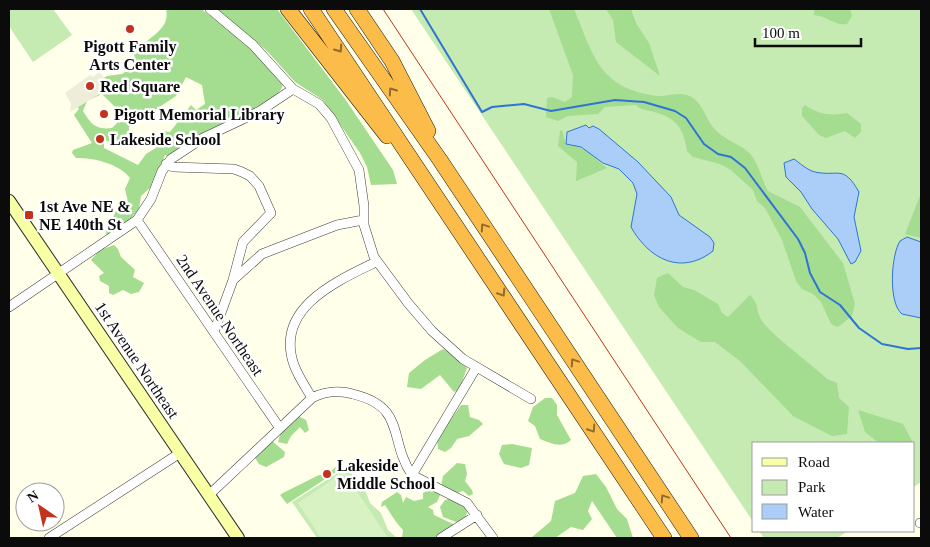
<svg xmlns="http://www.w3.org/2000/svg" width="930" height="547" viewBox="0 0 930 547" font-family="Georgia,serif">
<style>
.green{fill:#c5ebb2}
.forest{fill:#a4dc90;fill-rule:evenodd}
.pitch{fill:#d9f2c4}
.plaza{fill:#eeedd9}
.water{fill:#abcef9;stroke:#2e74d4}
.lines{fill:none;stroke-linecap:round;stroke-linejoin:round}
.stream{stroke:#2e74d4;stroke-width:2}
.street-casing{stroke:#3e3e3e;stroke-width:10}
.secondary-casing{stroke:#2d2d2d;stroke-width:14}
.highway-casing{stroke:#1c1c1c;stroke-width:16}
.street{stroke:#fff;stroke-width:9}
.secondary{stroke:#f8ffa5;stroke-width:12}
.highway{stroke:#fcbc4a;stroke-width:15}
.tram{stroke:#c2331d;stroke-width:1}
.oneway{stroke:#906c2e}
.poi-dot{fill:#c2331d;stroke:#fff;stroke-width:2}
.labels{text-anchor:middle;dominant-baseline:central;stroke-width:5;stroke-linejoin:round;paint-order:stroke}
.poi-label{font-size:16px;font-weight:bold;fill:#0b0b0b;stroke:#fff;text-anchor:start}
.street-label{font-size:16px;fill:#0b0b0b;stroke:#fff}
</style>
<rect width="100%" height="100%" fill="#ffffea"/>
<path class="green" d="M9,9H53L72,35L33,62L9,26Z
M411,9H921V482L914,487V443H754V523Z
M338,466L345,467L350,470L355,479L364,487L370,503L381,513L388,530L397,538H317L292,502L341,471Z
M759,531H848L837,538H764Z"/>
<path class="forest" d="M166,9H201L240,38L283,83C281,102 242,112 227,121C209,133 190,145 171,157L165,155L154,184L141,196L139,209L128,222L107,237L106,232L116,211L131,208L133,205L128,202L125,189L130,178C118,163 94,158 76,158L72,153L73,150L92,143L74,115L79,109L73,99L80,92L107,76L122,74L138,64L134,55L136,50C148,38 171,29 166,9ZM186,77L202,85L205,104L196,110L191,105L170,132L163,131L160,134L159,146L146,154L138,165L104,148V140L115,143L129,132V127L176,96ZM102,94L118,110L117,123L112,128C95,130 91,124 83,111L87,101Z
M217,9H277L345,99L393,170L397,184L371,185L367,167L360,153L323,100L295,82L267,51Z
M549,9H574C594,57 599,88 657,96C666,97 678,92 687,95C701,99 705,117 713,127C722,140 743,144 752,156C758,164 763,182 768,191L800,207L843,263L855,304L852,316L838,327L831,324L821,302L813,294L802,289L796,281L782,240L765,208L757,201L753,190L731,170L720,164L693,157L687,151C683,128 677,118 654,112C647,110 641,110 636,105L605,107L598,114L568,116L558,121L546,117L547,98L552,97L565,102L572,97L573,75Z
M606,9H631L636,23L649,43L660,76L616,42L613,20Z
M814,9H850L852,16L847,24C836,26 826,16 814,15Z
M805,105C820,115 830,116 847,113L861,124V132L855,138L845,131L826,138L819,135L802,116V108Z
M562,130L566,145C584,145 593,157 607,168L576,181L577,162L558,146L560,131Z
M921,193V238L905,234Z
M114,245L118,249L121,257L135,270L133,277L144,283L139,292L131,294L123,290L113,295L109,293V286L100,281L99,276L104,273L91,260L100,250Z
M668,273L683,287L694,290L718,304L722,313L728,317L750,295C760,306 755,308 761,319C768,333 813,365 827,379L837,383L839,398L849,407L847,434L832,436L793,416L740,361L715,342H701L678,328L659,307L654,295L657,278Z
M443,349L455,355L467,368L459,390L454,392L440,375L421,389L407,387L409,373L425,360Z
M545,398H552L557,405V415L571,440C561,449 551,443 540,439L535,426L528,421L533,407Z
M461,405H468L470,417L479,420L483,424L469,436L457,439L451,448L445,452L438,449L437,439Z
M858,410L903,424L913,443H879L865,432Z
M298,416L306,420L309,430L305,433L300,427L291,436L287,444L278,442L281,432Z
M272,441L285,452L284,457L266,467L259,464L254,456Z
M512,444L532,448L529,465L521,468L504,464L499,454L502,445Z
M457,463L465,464L467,474L465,481L472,490L473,494L469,496L463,491L457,493L441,486L443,476Z
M336,467L338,469L336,472L287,504L280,495L283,493L319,475H325Z
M596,474L606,487L617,509L627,519L633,538H617L592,501L588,511L592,519L583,530L571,527L555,538H531L551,521L555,501L575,493L583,476Z
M428,490L435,491L440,495L437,502L428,507L433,510L434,515L453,524V529L439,538H402L403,530C396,523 391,514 385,505L381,507L382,502L397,492L401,495L403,503L406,497L414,501L423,499V493Z
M453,498L465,504L467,513L463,521L456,522L443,517L440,507L445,500Z"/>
<path class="pitch" d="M344,472L388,538H321L298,503Z"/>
<path class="plaza" d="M99,72L106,80L103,92L70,112L71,104L65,93L90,75L93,77Z"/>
<path class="water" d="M586,125L589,128L593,126L599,129L638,162L671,197L679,215L710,237L714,243L713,251C681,276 649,259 631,227L637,194L633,183L619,169L603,163L581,147L566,144L567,132Z
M794,159C801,164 807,170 815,172C839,177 843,164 859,192L854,217L861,251L855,262L851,264L838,239L812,209L801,192L786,177L784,163Z
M907,237L921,242V318L902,314C888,303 891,255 900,241Z"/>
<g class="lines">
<path class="stream" d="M420,9L482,112L492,107L524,104L551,111L615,100L644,102L675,111L686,118L704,144L718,154L731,157L745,168L798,239L805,253L810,273L820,292L840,305L859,328L882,344L908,349L921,348"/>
<defs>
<path id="street" d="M210,9L253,45L293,89L319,104L331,118L359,170L364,206V225L374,257L408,303L432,331L463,359L531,399
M166,164L173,167L234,169L242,172L250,176L259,186L271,213L243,242L233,280
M137,220L279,427
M9,307L137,220L151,199L162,171L171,159L203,138L260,111L293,89
M214,332L233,280L262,254L337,225L363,220
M312,398C306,388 298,376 294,365C274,308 337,281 376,262
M412,475L476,368
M209,495L312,398C326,391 338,390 353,394C407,407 388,440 412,475L467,503L493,538
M920,523H921
M49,538L180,453
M441,538L477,515"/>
<path id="secondary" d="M9,201L238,538"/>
<path id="highway" d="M288,9L387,136
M311,9L664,538
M334,9L440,160L691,538
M357,9L392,61L428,131"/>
</defs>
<use href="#street" class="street-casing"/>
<use href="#secondary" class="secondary-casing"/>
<use href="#highway" class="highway-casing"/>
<use href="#street" class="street"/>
<use href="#secondary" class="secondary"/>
<use href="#highway" class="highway"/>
<path class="tram" d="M383,9L731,538"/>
</g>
<defs><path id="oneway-chevron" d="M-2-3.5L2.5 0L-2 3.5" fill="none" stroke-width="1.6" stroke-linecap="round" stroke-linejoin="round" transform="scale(1.25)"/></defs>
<g class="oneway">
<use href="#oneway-chevron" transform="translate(339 49) rotate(55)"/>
<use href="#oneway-chevron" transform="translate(392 91) rotate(-125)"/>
<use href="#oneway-chevron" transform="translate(484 227) rotate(-124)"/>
<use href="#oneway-chevron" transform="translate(502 293) rotate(57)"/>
<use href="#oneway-chevron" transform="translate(574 362) rotate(-124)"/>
<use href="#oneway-chevron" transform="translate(592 429) rotate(57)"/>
<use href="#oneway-chevron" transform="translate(664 498) rotate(-124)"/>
</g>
<g class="poi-dot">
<circle cx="130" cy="29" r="5"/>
<circle cx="90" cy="86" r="5"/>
<circle cx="104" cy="114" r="5"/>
<circle cx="100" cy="139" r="5"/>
<rect x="24" y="210" width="10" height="10" rx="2.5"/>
<circle cx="327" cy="474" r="5"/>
</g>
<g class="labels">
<g class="poi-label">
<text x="130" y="46" text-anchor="middle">Pigott Family<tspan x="130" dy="18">Arts Center</tspan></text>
<text x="100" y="86">Red Square</text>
<text x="114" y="114">Pigott Memorial Library</text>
<text x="110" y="139">Lakeside School</text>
<text x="39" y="206">1st Ave NE &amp;<tspan x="39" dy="18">NE 140th St</tspan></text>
<text x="337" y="465">Lakeside<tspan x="337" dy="18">Middle School</tspan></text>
</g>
<g class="street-label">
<text transform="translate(220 315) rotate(56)">2nd Avenue Northeast</text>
<text transform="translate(137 360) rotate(56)">1st Avenue Northeast</text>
</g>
</g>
<rect width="930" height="547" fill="none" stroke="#0b0b0b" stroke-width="20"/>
<rect x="752" y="442" width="162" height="90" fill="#ffffff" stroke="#9d9d9d"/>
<rect x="762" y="458" width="25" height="8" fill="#f8ffa5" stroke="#9d9d9d"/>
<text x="798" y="467" font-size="15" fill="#0b0b0b">Road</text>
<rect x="762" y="480" width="25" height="15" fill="#c5ebb2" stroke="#9d9d9d"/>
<text x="798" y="492" font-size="15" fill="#0b0b0b">Park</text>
<rect x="762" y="504" width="25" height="15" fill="#abcef9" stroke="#9d9d9d"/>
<text x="798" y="517" font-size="15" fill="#0b0b0b">Water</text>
<g transform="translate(40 507) rotate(326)"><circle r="24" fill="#ffffff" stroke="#9d9d9d"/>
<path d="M0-4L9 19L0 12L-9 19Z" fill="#c2331d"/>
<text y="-8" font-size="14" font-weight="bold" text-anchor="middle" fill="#0b0b0b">N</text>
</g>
<path d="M755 38v8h106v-8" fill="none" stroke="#0b0b0b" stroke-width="2.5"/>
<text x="762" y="38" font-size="15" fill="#0b0b0b" stroke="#ffffff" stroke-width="4" paint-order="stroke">100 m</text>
</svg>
